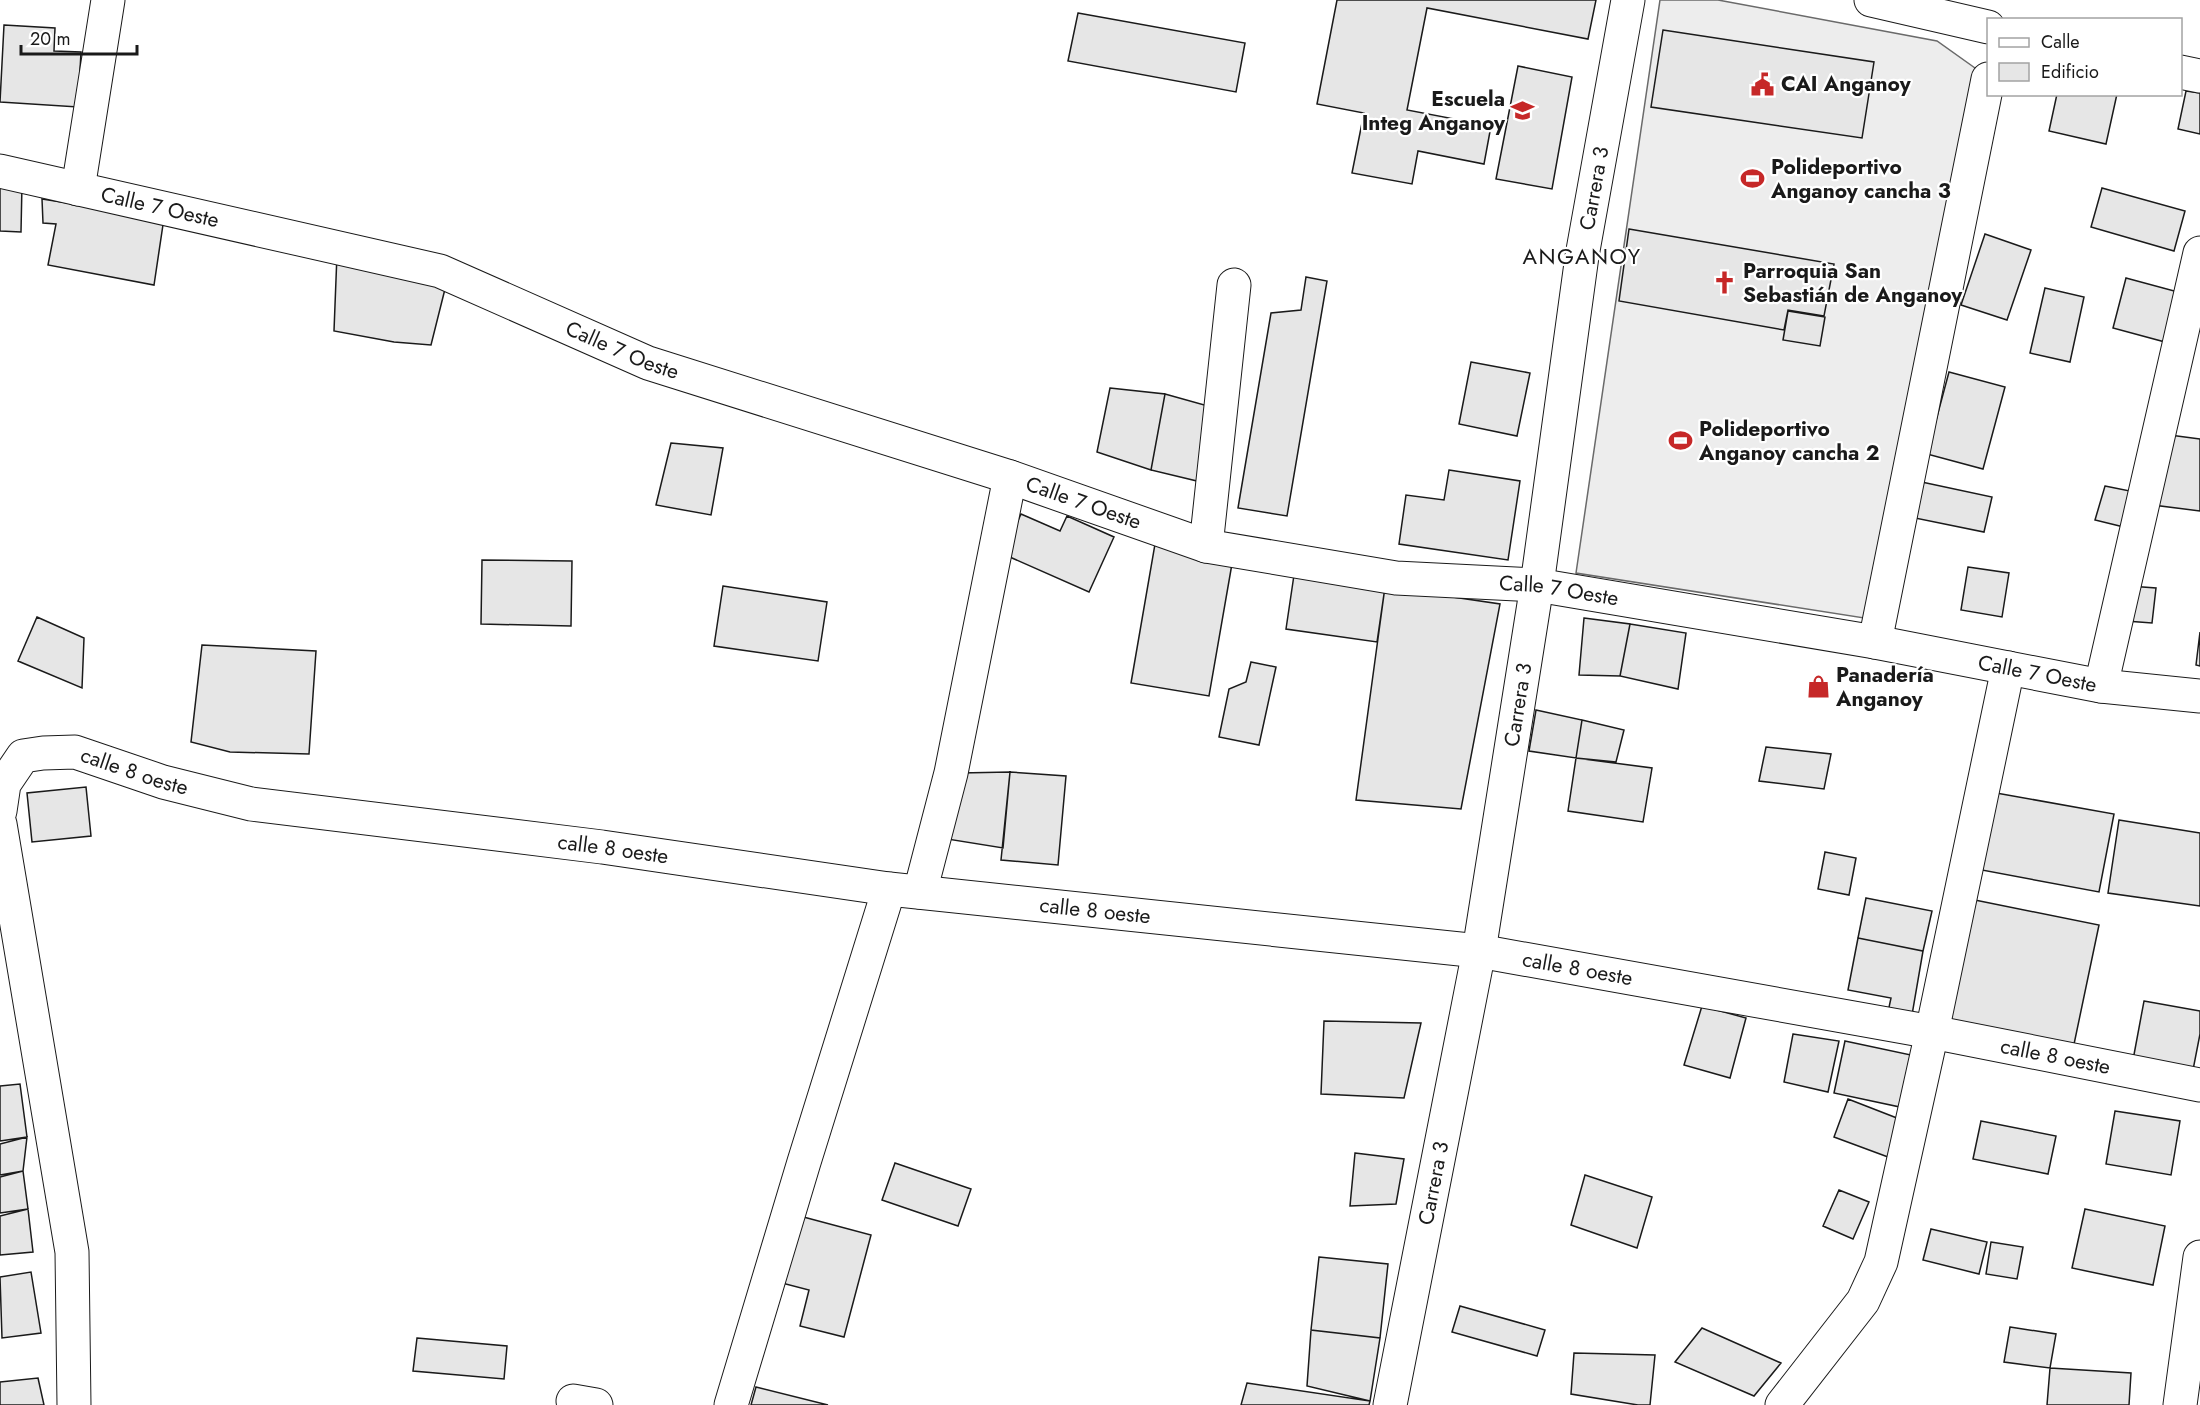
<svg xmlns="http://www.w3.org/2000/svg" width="2200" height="1405" viewBox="0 0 2200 1405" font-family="Jost,sans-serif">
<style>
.built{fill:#ededed;stroke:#6a6a6a;stroke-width:1.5}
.building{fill:#e6e6e6;stroke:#1a1a1a;stroke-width:1.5}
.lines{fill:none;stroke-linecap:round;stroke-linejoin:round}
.minor-casing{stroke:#1a1a1a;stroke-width:35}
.minor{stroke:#fff;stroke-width:33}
.labels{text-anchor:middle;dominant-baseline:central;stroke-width:4.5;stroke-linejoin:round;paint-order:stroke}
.poi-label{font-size:21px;font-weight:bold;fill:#1a1a1a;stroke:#fff;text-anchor:start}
.street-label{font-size:21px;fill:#1a1a1a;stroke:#fff}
.neighbourhood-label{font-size:22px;letter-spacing:1.5px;fill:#1a1a1a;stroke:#fff}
</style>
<rect width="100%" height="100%" fill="#fff"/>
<path class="built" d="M1660,0H1718L1937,41L1982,73L1864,618L1576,573Z"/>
<path class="building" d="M1337,0H1596L1588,39L1427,8L1407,110L1491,126L1484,164L1418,151L1412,184L1352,173L1364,113L1317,104Z
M1078,13L1245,43L1236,92L1068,61Z
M4,25L55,28L54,51L81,52L78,107L0,102Z
M1663,30L1874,62L1862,138L1651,107Z
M1518,66L1572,77L1552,189L1496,179Z
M2186,91L2200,93V134L2178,129Z
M2057,94H2117L2106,144L2049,131Z
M0,184H22L21,232L0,231Z
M2102,188L2185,211L2174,251L2091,227Z
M42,199L164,218L154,285L48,265L56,224L43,223Z
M1629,229L1834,264L1824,316L1788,310L1784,330L1619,301Z
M1985,234L2031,250L2007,320L1961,305Z
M337,254L447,281L431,345L394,342L334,331Z
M1306,277L1327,281L1287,516L1238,508L1271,313L1301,310Z
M2126,278L2178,292L2165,342L2113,328Z
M2045,288L2084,297L2070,362L2030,353Z
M1788,311L1825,317L1820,346L1783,340Z
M1471,362L1530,373L1517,436L1459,424Z
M1949,372L2005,387L1983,469L1927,454Z
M1110,388L1165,394L1151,470L1097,452Z
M1165,394L1208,406L1197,481L1151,470Z
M2162,434L2200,439V511L2153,505Z
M671,443L723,448L711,515L656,505Z
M1449,470L1520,481L1508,560L1399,544L1406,495L1444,500Z
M1917,481L1992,497L1984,532L1910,517Z
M2105,486L2135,492L2128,528L2095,520Z
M1021,514L1060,531L1067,516L1114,537L1089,592L1003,554Z
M1155,544L1233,558L1209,696L1131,683Z
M482,560L572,561L571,626L481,624Z
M1968,567L2009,573L2002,617L1961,610Z
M1294,575L1385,587L1377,642L1286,629Z
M723,586L827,602L818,661L714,646Z
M2129,586L2156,588L2152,623L2126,621Z
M1385,587L1500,604L1461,809L1356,800Z
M37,617L84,638L82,688L18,661Z
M1584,618L1630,624L1620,676L1579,675Z
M1630,624L1686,633L1678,689L1620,676Z
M2200,632V666L2196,665Z
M202,645L316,651L309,754L230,752L191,742Z
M1251,662L1276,667L1259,745L1219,737L1229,689L1246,682Z
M1536,710L1582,720L1576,758L1529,751Z
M1582,720L1624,730L1616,762L1576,758Z
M1766,747L1831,754L1824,789L1759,781Z
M1576,758L1652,768L1643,822L1568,811Z
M1010,772L1003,848L947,839L960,773Z
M1010,772L1066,776L1058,865L1001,860Z
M86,787L91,836L32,842L27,793Z
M1985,791L2114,814L2099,892L1971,868Z
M2119,820L2200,833V906L2108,893Z
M1825,852L1856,858L1849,895L1818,889Z
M1866,898L1932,911L1923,951L1858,938Z
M1965,898L2099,925L2073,1049L1939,1020Z
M1858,938L1923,951L1912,1015L1888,1012L1891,998L1848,990Z
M2144,1001L2200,1011V1034L2193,1070L2133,1060Z
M1702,1006L1746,1018L1730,1078L1684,1065Z
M1324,1021L1421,1023L1404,1098L1321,1094Z
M1793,1034L1839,1041L1828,1092L1784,1082Z
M1845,1041L1911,1055L1900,1107L1834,1093Z
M20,1084L27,1137L0,1141V1086Z
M1848,1099L1902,1120L1888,1157L1834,1137Z
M2115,1111L2180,1121L2171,1175L2106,1164Z
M1981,1121L2056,1136L2048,1174L1973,1159Z
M27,1137L23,1171L0,1175V1144Z
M1355,1153L1404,1159L1396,1204L1350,1206Z
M895,1163L971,1189L958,1226L882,1200Z
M23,1171L28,1209L0,1213V1177Z
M1585,1175L1652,1197L1637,1248L1571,1225Z
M1839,1190L1869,1202L1853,1239L1823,1226Z
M28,1209L33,1252L0,1255V1216Z
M2085,1209L2165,1226L2153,1285L2072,1268Z
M796,1215L871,1235L844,1337L800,1326L809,1290L778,1282Z
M1931,1229L1987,1242L1979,1274L1923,1260Z
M1991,1242L2023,1247L2017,1279L1986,1274Z
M1319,1257L1388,1264L1380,1338L1311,1330Z
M31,1272L41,1333L2,1338L0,1277Z
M1460,1306L1545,1330L1537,1356L1452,1332Z
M2010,1327L2056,1334L2050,1368L2004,1362Z
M1702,1328L1781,1363L1754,1396L1675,1362Z
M1311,1330L1380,1338L1370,1401L1307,1386Z
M417,1338L507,1346L504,1379L413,1371Z
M1574,1353L1655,1355L1650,1405H1638L1571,1394Z
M2050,1368L2131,1373L2129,1405H2047Z
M38,1378L44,1405H0V1382Z
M1247,1383L1370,1401L1369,1405H1241Z
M756,1387L828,1405H751Z"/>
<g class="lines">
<defs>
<g id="minor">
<path d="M1871,0L1988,27"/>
<path d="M2180,72L2200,76"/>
<path id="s1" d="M0,171L440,271L648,363L1010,477L1206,546L1396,578L1537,585L1875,642L2101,686L2200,696"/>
<path d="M78,189L108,0"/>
<path d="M1206,546L1234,285"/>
<path d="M1875,642L1988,79"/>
<path d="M2101,686L2200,253"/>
<path id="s2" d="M0,811L4,784L23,756L43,753L75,752L163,782L251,804L602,847L889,889L1479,951L1932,1032L2200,1085"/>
<path d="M0,824L72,1252L74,1405"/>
<path d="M920,892L951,773L1010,477"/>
<path d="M573,1401L596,1405"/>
<path d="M731,1405L804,1162L889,889"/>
<path id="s3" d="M1390,1405L1479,951L1537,585L1582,256L1628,0"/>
<path d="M1782,1405L1863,1301L1881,1262L1932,1032L2008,668"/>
<path d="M2180,1405L2200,1257"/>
</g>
</defs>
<use href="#minor" class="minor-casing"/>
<use href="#minor" class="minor"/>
</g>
<defs>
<symbol id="civic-bare" viewBox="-9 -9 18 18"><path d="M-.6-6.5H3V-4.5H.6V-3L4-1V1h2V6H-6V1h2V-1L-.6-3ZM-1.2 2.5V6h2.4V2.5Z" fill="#c62828" stroke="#fff" stroke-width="2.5" paint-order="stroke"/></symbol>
<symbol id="school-bare" viewBox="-9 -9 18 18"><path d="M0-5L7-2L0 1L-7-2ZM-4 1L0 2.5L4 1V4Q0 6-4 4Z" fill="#c62828" stroke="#fff" stroke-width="2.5" paint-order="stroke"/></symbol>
<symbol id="stadium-bare" viewBox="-9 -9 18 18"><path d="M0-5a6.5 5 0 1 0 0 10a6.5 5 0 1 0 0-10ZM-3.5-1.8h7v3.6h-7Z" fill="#c62828" stroke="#fff" stroke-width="2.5" paint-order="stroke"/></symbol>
<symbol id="church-bare" viewBox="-9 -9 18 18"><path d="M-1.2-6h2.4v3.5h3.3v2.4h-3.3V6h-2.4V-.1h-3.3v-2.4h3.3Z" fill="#c62828" stroke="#fff" stroke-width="2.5" paint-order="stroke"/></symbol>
<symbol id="shop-bare" viewBox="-9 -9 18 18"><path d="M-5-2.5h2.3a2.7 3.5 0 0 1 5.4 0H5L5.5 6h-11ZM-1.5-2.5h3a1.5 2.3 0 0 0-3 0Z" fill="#c62828" stroke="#fff" stroke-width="2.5" paint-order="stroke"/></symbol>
</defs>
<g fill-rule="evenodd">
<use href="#civic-bare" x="1746" y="68" width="33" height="33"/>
<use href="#school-bare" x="1506" y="94" width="33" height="33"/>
<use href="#stadium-bare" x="1736" y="162" width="33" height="33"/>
<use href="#church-bare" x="1708" y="266" width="33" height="33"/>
<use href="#stadium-bare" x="1664" y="424" width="33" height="33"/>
<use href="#shop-bare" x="1802" y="670" width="33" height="33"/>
</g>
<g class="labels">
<g class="poi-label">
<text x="1781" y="84">CAI Anganoy</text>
<text x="1505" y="99" text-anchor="end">Escuela<tspan x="1505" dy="24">Integ Anganoy</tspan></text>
<text x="1771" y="167">Polideportivo<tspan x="1771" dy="24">Anganoy cancha 3</tspan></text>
<text x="1743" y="271">Parroquia San<tspan x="1743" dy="24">Sebastián de Anganoy</tspan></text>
<text x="1699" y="429">Polideportivo<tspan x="1699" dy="24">Anganoy cancha 2</tspan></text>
<text x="1836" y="675">Panadería<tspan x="1836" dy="24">Anganoy</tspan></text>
</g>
<g class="street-label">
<text stroke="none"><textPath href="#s3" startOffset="1234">Carrera 3</textPath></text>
<text stroke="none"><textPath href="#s1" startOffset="164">Calle 7 Oeste</textPath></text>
<text stroke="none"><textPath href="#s1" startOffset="650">Calle 7 Oeste</textPath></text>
<text stroke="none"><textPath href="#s1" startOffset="1136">Calle 7 Oeste</textPath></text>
<text stroke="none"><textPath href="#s1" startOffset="1622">Calle 7 Oeste</textPath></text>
<text stroke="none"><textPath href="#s1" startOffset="2108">Calle 7 Oeste</textPath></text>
<text stroke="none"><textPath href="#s3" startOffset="712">Carrera 3</textPath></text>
<text stroke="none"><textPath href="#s2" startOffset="176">calle 8 oeste</textPath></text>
<text stroke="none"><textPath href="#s2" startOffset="662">calle 8 oeste</textPath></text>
<text stroke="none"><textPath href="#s2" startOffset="1148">calle 8 oeste</textPath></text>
<text stroke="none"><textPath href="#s2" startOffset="1634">calle 8 oeste</textPath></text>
<text stroke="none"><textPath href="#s2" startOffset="2120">calle 8 oeste</textPath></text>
<text stroke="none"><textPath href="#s3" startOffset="226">Carrera 3</textPath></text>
</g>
<g class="neighbourhood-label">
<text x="1582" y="256">ANGANOY</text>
</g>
</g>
<rect x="1987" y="18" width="195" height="78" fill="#ffffff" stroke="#a3a3a3" stroke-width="1.5"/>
<rect x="1999" y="38" width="30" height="9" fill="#ffffff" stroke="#a3a3a3" stroke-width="1.5"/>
<text x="2041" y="48" font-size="18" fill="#1a1a1a">Calle</text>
<rect x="1999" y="63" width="30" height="18" fill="#e6e6e6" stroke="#a3a3a3" stroke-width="1.5"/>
<text x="2041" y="78" font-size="18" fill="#1a1a1a">Edificio</text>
<path d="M21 45v9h116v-9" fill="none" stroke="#1a1a1a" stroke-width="3"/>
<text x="30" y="45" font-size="18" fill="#1a1a1a" stroke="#ffffff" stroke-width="4.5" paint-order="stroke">20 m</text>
</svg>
